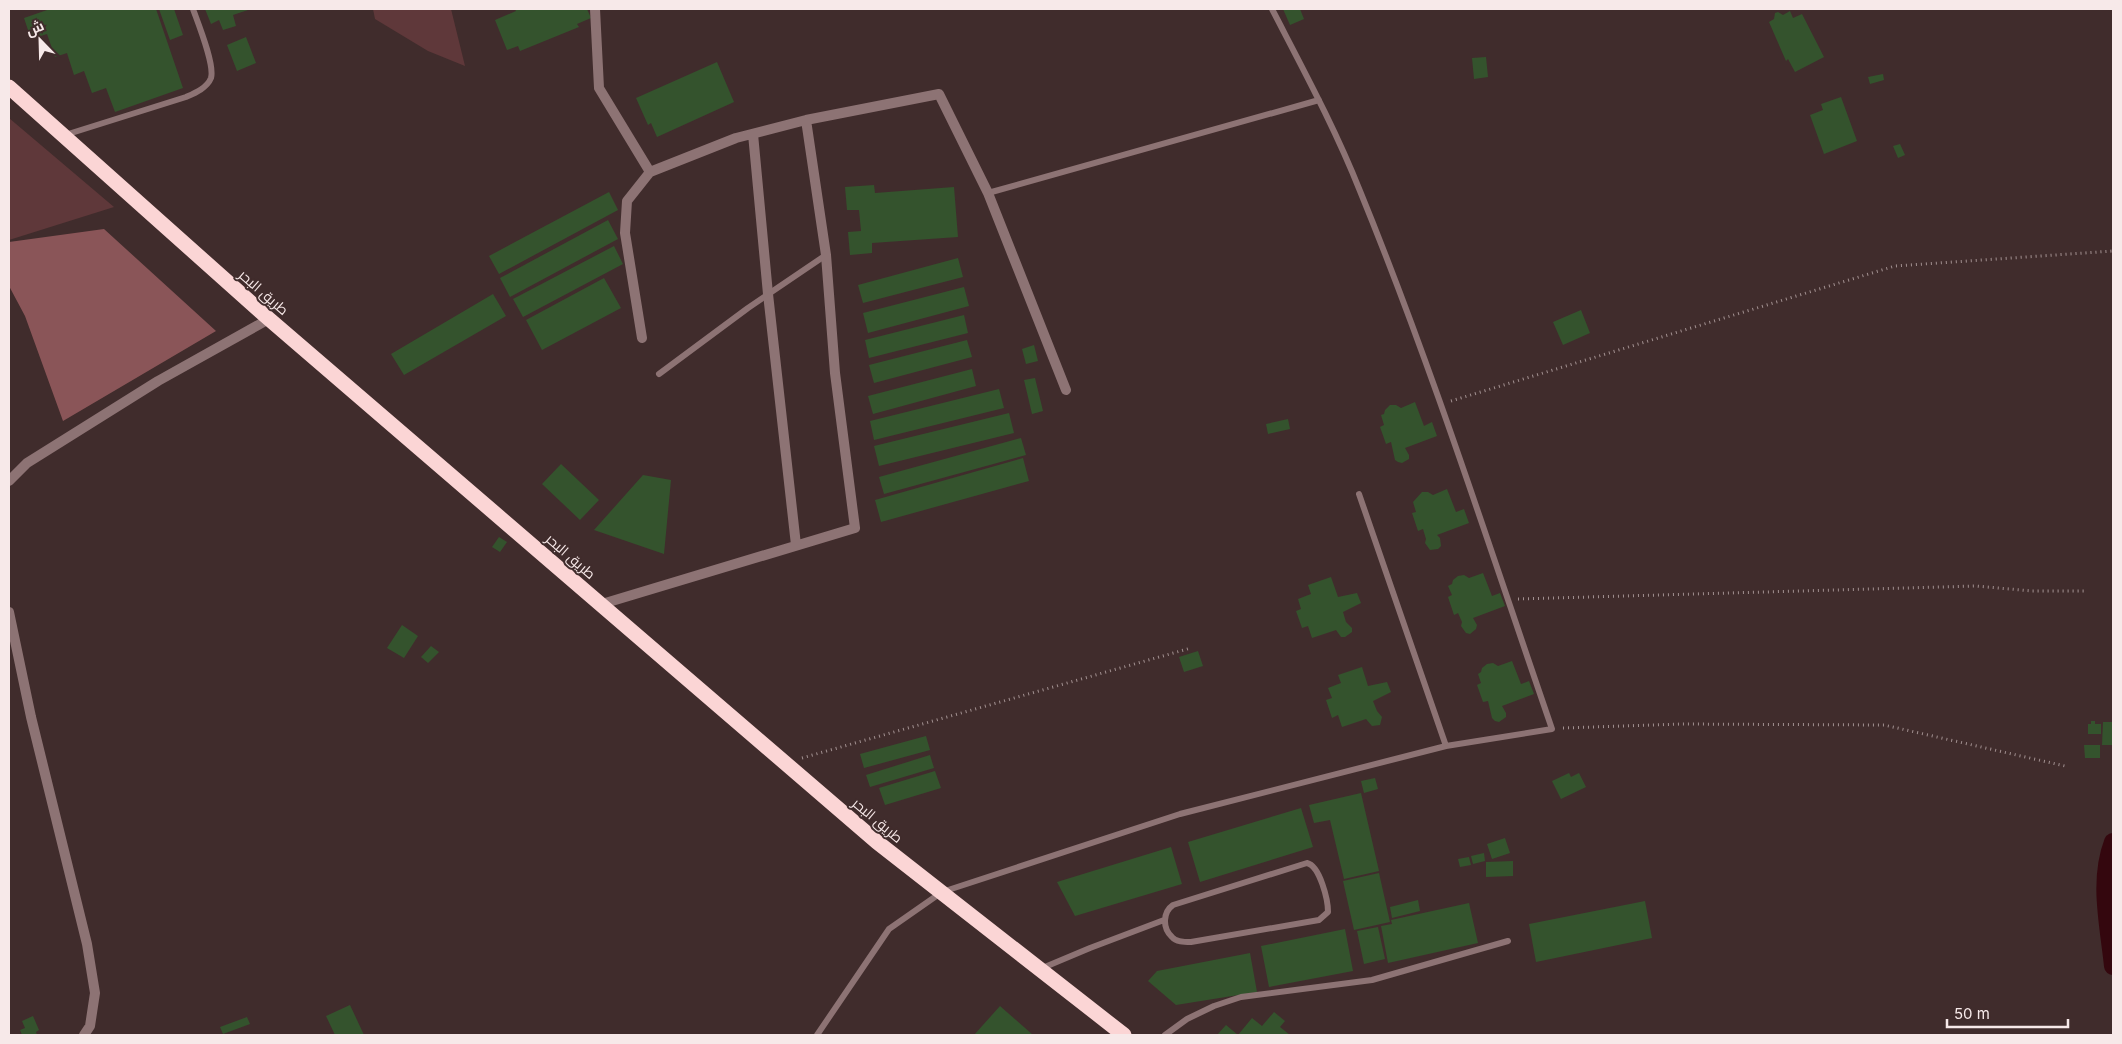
<svg xmlns="http://www.w3.org/2000/svg" width="2122" height="1044" viewBox="0 0 2122 1044" font-family="Inter,Cairo,sans-serif">
<style>
.green{fill:#5f383a}
.forest{fill:#8a5558}
.lines{fill:none;stroke-linecap:round;stroke-linejoin:round}
.canal{stroke:#34070e;stroke-width:18}
.building{fill:#34532d}
.path{stroke:#a29191;stroke-width:3;stroke-dasharray:1 4;stroke-linecap:butt}
.lane{stroke:#8d7374;stroke-width:6}
.street{stroke:#8d7374;stroke-width:10}
.highway{stroke:#fbd5d5;stroke-width:15}
.labels{text-anchor:middle;dominant-baseline:central;stroke-width:4;stroke-linejoin:round;paint-order:stroke}
.street-label{font-size:14px;fill:#f7e9e9;stroke:#402c2c}
</style>
<rect width="100%" height="100%" fill="#402c2c"/>
<path class="green" d="M373,9H451L465,66L428,51L375,19Z
M9,118L114,207L9,240Z"/>
<path class="forest" d="M104,229L216,331L63,421L25,316L9,286V242Z"/>
<g class="lines">
<path class="canal" d="M2113,842C2098,881 2109,926 2113,966"/>
</g>
<path class="building" d="M50,9H156L183,88L115,112L106,88L92,93L84,71L74,75L67,53L55,57L47,34L31,39L24,18Z
M159,9H174L183,35L170,40Z
M205,9H251L233,15L236,26L223,30L219,20L211,24Z
M515,9H587L591,18L577,24L579,27L520,51L518,46L507,50L495,20L516,11Z
M1283,9H1300L1304,19L1290,25Z
M1790,11L1793,18L1802,14L1824,57L1795,72L1788,59L1786,61L1769,22L1774,19L1775,13L1778,12L1783,15Z
M246,37L256,63L237,71L227,45Z
M1486,57L1488,77L1474,79L1472,58Z
M717,62L734,102L657,137L651,123L648,125L636,98Z
M1883,74L1884,80L1870,84L1868,77Z
M1841,97L1857,141L1824,154L1810,115L1823,110L1821,104Z
M1900,144L1905,155L1898,158L1893,146Z
M874,185L875,193L954,187L958,237L872,243V253L850,255L848,232L861,231L859,210H847L845,187Z
M609,192L618,210L499,274L489,256Z
M608,220L618,239L510,297L500,278Z
M614,246L623,264L523,317L513,299Z
M958,258L963,277L863,303L858,285Z
M604,278L621,308L542,350L526,320Z
M964,287L969,306L868,333L863,313Z
M493,294L506,316L404,375L391,354Z
M1581,310L1590,333L1563,345L1553,322Z
M964,315L968,333L869,358L865,340Z
M967,340L972,357L874,383L869,365Z
M1034,345L1038,361L1026,364L1022,349Z
M972,369L976,386L873,414L868,396Z
M1035,378L1043,411L1032,414L1024,380Z
M999,389L1004,408L874,440L870,421Z
M1415,402L1424,426L1432,422L1437,436L1405,448L1409,455V459L1402,463L1398,462L1395,460L1391,442L1386,444L1380,427L1384,425L1381,415L1384,414L1385,410L1390,405H1396L1401,408Z
M1009,413L1014,433L879,466L874,446Z
M1288,419L1290,429L1268,434L1266,424Z
M1021,438L1026,455L884,494L879,477Z
M1023,458L1029,481L881,522L875,500Z
M561,464L599,500L580,520L542,484Z
M643,475L671,480L664,554L594,530Z
M1447,489L1456,512L1464,509L1469,523L1437,535L1440,538L1441,546L1438,549L1430,550L1425,543L1426,539L1423,529L1418,531L1412,513L1416,512L1413,502L1422,492H1428L1433,495Z
M499,537L507,542L500,552L492,547Z
M1483,573L1492,596L1500,593L1505,606L1473,618L1477,625L1476,629L1470,634L1466,633L1461,626L1462,622L1458,613L1454,615L1448,597L1452,595L1448,586L1452,584L1453,580L1458,576L1464,575L1469,578Z
M1331,577L1338,597L1357,593L1361,603L1343,612L1346,622L1352,628V632L1345,637H1341L1336,630L1312,638L1308,626L1302,628L1296,611L1301,609L1298,599L1311,594L1308,585Z
M402,625L418,636L404,658L387,648Z
M431,646L439,652L428,663L421,657Z
M1198,651L1203,666L1184,672L1179,657Z
M1512,661L1521,684L1529,681L1534,694L1502,706L1506,713V717L1499,722L1495,721L1492,718L1488,701L1483,702L1477,685L1481,683L1478,674L1481,672L1482,668L1487,664L1493,663L1498,666Z
M1362,667L1368,686L1387,682L1391,692L1373,701L1377,711L1382,717L1380,725L1372,726L1366,719L1342,727L1338,715L1332,718L1326,700L1332,698L1328,688L1341,683L1338,675Z
M2091,721H2095V724H2101V734H2088V724H2091Z
M2103,722H2112V745H2102Z
M926,736L930,750L864,768L860,754Z
M2084,745H2100V758H2085Z
M930,755L934,768L870,787L866,775Z
M935,771L941,788L885,805L879,788Z
M1569,773L1571,777L1579,773L1586,787L1561,799L1552,781Z
M1375,778L1378,789L1364,793L1361,781Z
M1361,793L1379,871L1344,879L1330,820L1314,823L1309,805Z
M1301,808L1313,847L1200,882L1188,842Z
M1505,838L1510,853L1492,859L1487,844Z
M1171,847L1182,884L1075,916L1057,882Z
M1484,853L1485,861L1473,864L1471,856Z
M1469,857L1471,865L1460,867L1458,859Z
M1513,861V876L1486,877V862Z
M1379,873L1390,922L1354,930L1343,881Z
M1418,900L1420,911L1392,918L1390,907Z
M1645,901L1652,938L1536,962L1529,924Z
M1469,903L1478,943L1388,963L1381,926L1392,924L1391,920Z
M1378,927L1385,959L1364,964L1357,931Z
M1345,929L1353,971L1269,987L1261,946Z
M1250,953L1257,992L1176,1005L1148,981L1157,971Z
M350,1005L364,1035H335L326,1016Z
M1000,1006L1033,1035H974Z
M1274,1012L1285,1021L1280,1027L1290,1035H1217L1226,1025L1238,1035L1252,1018L1262,1026Z
M33,1016L39,1030L36,1032L37,1035H22L20,1030L25,1028L22,1021Z
M247,1017L250,1024L223,1034L220,1027Z"/>
<g class="lines">
<path class="path" d="M1451,401L1895,266L2113,251
M1518,599L1976,586L2032,591H2086
M1563,728L1682,724L1884,725L2065,766
M802,758L1191,648"/>
<path class="lane" d="M65,135L186,97C195,93 207,88 211,78C215,65 198,23 193,9
M988,193L1319,100
M659,374L748,308L826,255
M1359,494L1446,746
M1307,863C1320,866 1328,900 1328,912L1319,920L1191,942C1184,942 1176,942 1172,937C1162,928 1163,912 1173,905Z
M1040,969L1090,948L1164,920
M817,1035L889,929L942,892L1180,814L1446,746L1552,729C1490,549 1432,367 1360,191C1335,128 1303,69 1272,9
M1165,1035L1187,1019L1214,1006L1241,997L1372,980L1508,941"/>
<path class="street" d="M595,9L599,88L650,172
M753,134L768,294L796,545
M642,338L625,233L627,201L650,172L736,138L806,120L939,94L988,193L1066,390
M9,481L27,463L158,381L269,319
M602,604L855,528L835,373L826,255L806,120
M9,612L31,717L87,944L95,993L90,1026L84,1035"/>
<path class="highway" d="M9,87L269,319L877,842L1124,1035"/>
</g>
<g class="labels">
<g class="street-label">
<text transform="translate(264 292) rotate(41)">طريق البحر</text>
<text transform="translate(571 556) rotate(41)">طريق البحر</text>
<text transform="translate(878 820) rotate(40)">طريق البحر</text>
</g>
</g>
<rect width="2122" height="1044" fill="none" stroke="#f7e9e9" stroke-width="20"/>
<g transform="translate(40 40) rotate(337)" stroke="#402c2c" stroke-width="4" paint-order="stroke">
<path d="M0-4L9 19L0 12L-9 19Z" fill="#f7e9e9"/>
<text y="-8" font-size="14" font-weight="bold" text-anchor="middle" fill="#f7e9e9">ش</text>
</g>
<path d="M1947 1019v8h121v-8" fill="none" stroke="#f7e9e9" stroke-width="2.5"/>
<text x="1954" y="1019" font-size="15" fill="#f7e9e9" stroke="#402c2c" stroke-width="4" paint-order="stroke">50 m</text>
</svg>
